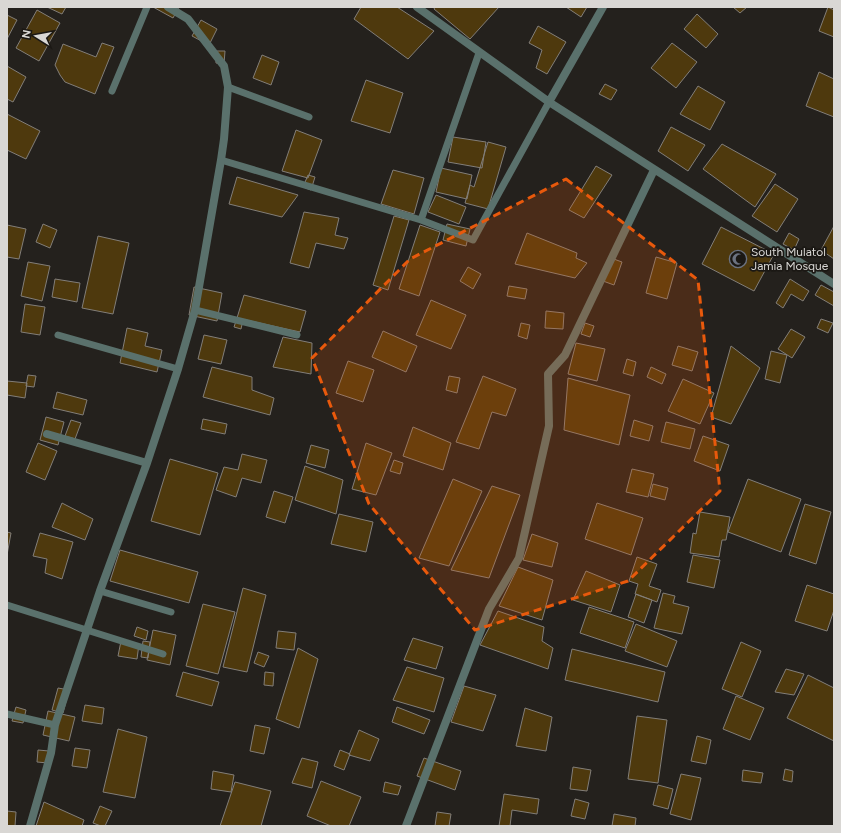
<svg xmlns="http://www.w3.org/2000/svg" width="841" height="833" viewBox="0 0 841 833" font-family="Figtree,sans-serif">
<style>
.building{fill:#4e390d;stroke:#827e79}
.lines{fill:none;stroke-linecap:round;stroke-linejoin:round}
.lane{stroke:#5a716c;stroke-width:7}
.street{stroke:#5a716c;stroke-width:8}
.marked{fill:#e8590c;fill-opacity:0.2;stroke:#e8590c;stroke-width:3;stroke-dasharray:8 5;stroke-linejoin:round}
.labels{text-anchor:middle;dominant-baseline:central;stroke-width:3.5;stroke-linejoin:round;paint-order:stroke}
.poi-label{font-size:12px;fill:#d9d7d4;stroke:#1b1814;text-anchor:start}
</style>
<rect width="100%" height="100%" fill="#24211d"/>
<path class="building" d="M47,7H66L62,14Z
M153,7H179L173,18Z
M361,7H397L434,31L408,59L354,19Z
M435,7H499L470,39L434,9Z
M566,7H587L581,17Z
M733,7H747L740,13Z
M828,7L834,10V37L819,31Z
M37,10L60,23L39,61L16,48Z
M697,14L718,34L706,48L684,29Z
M7,15L17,20L7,39Z
M201,20L217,29L209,45L192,36Z
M538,26L566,42L547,74L536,68L542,50L529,43Z
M102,43L114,47L95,94L65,82L60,75L55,65L63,44L96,57Z
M672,43L697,62L676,88L651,68Z
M216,51H225L224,64L216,63Z
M262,55L279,62L271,85L253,78Z
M7,66L26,77L13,102L7,99Z
M819,72L834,79V117L806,106Z
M366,80L403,93L390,133L351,121Z
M605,84L617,90L611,100L599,94Z
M698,86L725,102L710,130L680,114Z
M7,114L40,131L26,159L7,150Z
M671,127L705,145L688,171L658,151Z
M296,130L322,140L308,178L282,171Z
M453,137L486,142L482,168L448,162Z
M488,142L506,147L488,209L465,203L470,185L474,187Z
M722,144L776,174L755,207L703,169Z
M596,166L612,175L584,218L569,210Z
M441,168L472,175L467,199L436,192Z
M393,170L424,178L414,214L381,204Z
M308,175L315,177L311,190L303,187Z
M237,177L298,195L282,217L229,204Z
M775,184L798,199L777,232L752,216Z
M436,195L466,207L459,224L428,212Z
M304,212L339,218L335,235L348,238L344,249L316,243L309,268L290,263Z
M394,216L409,220L388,290L373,285Z
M43,224L57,230L50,248L36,242Z
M447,224L470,229L466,246L443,240Z
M7,225L26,229L19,259L7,257Z
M420,225L440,232L419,296L399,289Z
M834,226V259L821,250Z
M721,227L774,254L754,291L702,264Z
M527,233L577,253L576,258L587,263L575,278L515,264Z
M789,233L799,239L794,250L783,244Z
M98,236L129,243L113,314L82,308Z
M656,257L677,263L667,299L646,293Z
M611,258L622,262L614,285L603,281Z
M28,262L50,266L42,301L21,296Z
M468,267L481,274L473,289L460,281Z
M55,279L80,283L77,302L52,297Z
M790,279L809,291L803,301L791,294L783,308L776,303Z
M821,285L834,292V306L815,295Z
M509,286L527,289L525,299L507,296Z
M194,287L222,293L217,321L189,315Z
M244,295L306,311L300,332L237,318Z
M431,300L466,315L451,349L416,335Z
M25,304L45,307L40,335L21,332Z
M546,311L564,313L563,329L545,328Z
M237,318L243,320L241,329L234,327Z
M821,319L833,323L828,333L817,328Z
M521,323L530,325L527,339L518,336Z
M585,323L594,326L590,337L581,334Z
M127,328L148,333L145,346L162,350L157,372L120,363Z
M791,329L805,337L792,358L778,349Z
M383,331L417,346L406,372L372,357Z
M204,335L227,340L221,364L198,359Z
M283,337L312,343L311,374L273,367Z
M576,343L605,349L597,381L568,374Z
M678,346L698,352L692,371L672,365Z
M731,346L760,368L731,424L711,417Z
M771,351L787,355L780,383L765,379Z
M627,359L636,362L633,376L623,373Z
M348,361L374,370L363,402L336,393Z
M212,367L252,377V390L274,398L270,415L203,397Z
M651,367L666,374L662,384L647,377Z
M28,375L36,376L34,387L26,386Z
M449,376L460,378L457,393L446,390Z
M483,376L516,389L506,416L492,412L479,449L456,442Z
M568,378L630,395L619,445L564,430Z
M683,379L714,393L700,424L668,411Z
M7,381L27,383L25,398L7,395Z
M57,392L87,400L83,415L53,408Z
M46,417L64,422L58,445L40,440Z
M203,419L227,424L225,434L201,429Z
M71,420L81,423L75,439L65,436Z
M634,420L653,426L649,441L630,436Z
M666,422L695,429L690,449L661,442Z
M413,427L451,443L443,470L403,456Z
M703,436L729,445L720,471L694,461Z
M38,443L57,451L45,480L26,472Z
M366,443L392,453L376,495L352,489Z
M311,445L329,450L325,468L306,463Z
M242,454L267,460L261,483L242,478L236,497L216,490L224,467L238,470Z
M170,459L218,473L200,535L151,521Z
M394,460L403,463L400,474L390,471Z
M305,466L343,480L336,514L295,500Z
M632,469L654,474L648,497L626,492Z
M453,479L482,491L449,566L419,558Z
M748,479L801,499L781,552L728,532Z
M653,484L668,488L665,500L650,496Z
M492,486L520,495L489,578L451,570Z
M274,491L293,497L285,523L266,517Z
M62,503L93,519L85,540L52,527Z
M597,503L643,518L631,555L585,539Z
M805,504L831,512L816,564L789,555Z
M700,512L730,517L726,540H722L719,557L690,553L693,533L696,534Z
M339,514L373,522L366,552L331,544Z
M7,532L11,533L7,555Z
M40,533L73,542L62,579L45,573L47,559L33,556Z
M532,534L558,543L552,567L523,560Z
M120,550L198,572L189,603L110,581Z
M693,555L720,560L714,588L687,582Z
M637,557L657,564L649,586L661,590L657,602L635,594L638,584L629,581Z
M518,567L553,580L542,620L499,606Z
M586,571L620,585L611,612L573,600Z
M807,585L834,594V610L827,631L795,621Z
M243,588L266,595L247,672L223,667Z
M663,593L675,596L673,603L689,607L682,634L654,628Z
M636,594L652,600L644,623L628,617Z
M203,604L235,612L218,674L186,666Z
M589,607L634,622L625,648L580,633Z
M498,611L544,627L542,641L553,648L548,669L480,645Z
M636,624L677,641L667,667L625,651Z
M137,627L148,631L146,640L134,636Z
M153,630L176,635L170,665L147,660Z
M278,631L296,633L294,650L276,648Z
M413,638L443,647L436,669L404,660Z
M121,641L139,644L137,659L118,656Z
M143,641L150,642L148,658L141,657Z
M741,642L761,651L742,697L722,689Z
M298,648L318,659L299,728L276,719Z
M572,649L665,672L658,702L565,680Z
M258,652L269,656L264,667L254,663Z
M407,667L444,678L434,712L393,700Z
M786,669L804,674L794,695L775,692Z
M183,672L219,682L212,706L176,696Z
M265,672L274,673L273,686L264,685Z
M808,675L834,688V741L787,718Z
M464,686L496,695L483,731L451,722Z
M58,688L69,690L63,713L52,710Z
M736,696L764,708L750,740L723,729Z
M85,705L104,708L102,724L82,721Z
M16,707L26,710L23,723L12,721Z
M397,707L430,720L424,734L392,722Z
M525,708L552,717L546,751L516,746Z
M48,711L75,717L69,741L43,735Z
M637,716L667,720L658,783L628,779Z
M255,725L270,728L264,754L250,751Z
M118,729L147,737L135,798L103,792Z
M359,730L379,739L370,761L349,755Z
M697,736L711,740L706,764L691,761Z
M75,748L90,750L87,768L72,766Z
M38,750L49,751L48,763L37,762Z
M340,750L350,754L344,770L334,766Z
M302,758L318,762L312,788L292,783Z
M424,758L461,771L455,790L417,776Z
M573,767L591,770L587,791L570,789Z
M785,769L793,771L792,782L783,780Z
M743,770L763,773L761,783L742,781Z
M213,771L234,775L231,792L211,789Z
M681,774L701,778L691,820L670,814Z
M321,781L361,797L349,826H331L307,816Z
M235,782L271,791L261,826H220Z
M385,782L401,786L398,795L383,792Z
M658,785L673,789L668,809L653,805Z
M504,794L539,799L537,814L512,810L510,826H499Z
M575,799L589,803L585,819L571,816Z
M44,802L84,820L82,826H36Z
M100,806L112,811L105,826H101L93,823Z
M7,811L16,812L15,826H7Z
M437,812L451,814L449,826H435Z
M614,814L636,818L635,826H612Z"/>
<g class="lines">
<path class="lane" d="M228,87L309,117
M112,91L147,7
M221,160L421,220L473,240L549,102
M421,220L479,53
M195,310L297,335
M58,335L178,369
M100,591L171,612
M7,605L163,654
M7,714L55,725"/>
<path class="street" d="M417,7L549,102L834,284
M549,102L603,7
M47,434L147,463
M30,826L51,753L55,725L100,591L147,463L178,369L195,310L221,160L224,139L228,87L224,66L188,19L168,7
M406,826L489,609L519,558L549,426L548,374L565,355L654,170"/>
</g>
<path class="marked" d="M566,179L698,280L720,491L628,581L475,630L369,504L312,358L410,259Z"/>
<defs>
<symbol id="mosque-ring" viewBox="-11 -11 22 22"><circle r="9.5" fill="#1b1814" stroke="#6b7280" stroke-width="1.5"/><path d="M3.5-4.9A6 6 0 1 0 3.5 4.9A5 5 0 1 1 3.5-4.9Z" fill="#6b7280"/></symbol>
</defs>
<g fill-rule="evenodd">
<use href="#mosque-ring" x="728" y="249" width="20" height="20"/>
</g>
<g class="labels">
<g class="poi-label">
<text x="751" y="252">South Mulatol<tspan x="751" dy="14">Jamia Mosque</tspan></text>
</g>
</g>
<rect width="841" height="833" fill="none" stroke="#d9d7d4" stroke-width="16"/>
<g transform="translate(36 36) rotate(281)" stroke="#1b1814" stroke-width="3" paint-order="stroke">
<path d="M0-3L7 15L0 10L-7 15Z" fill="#d9d7d4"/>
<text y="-6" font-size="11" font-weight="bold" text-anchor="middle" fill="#d9d7d4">N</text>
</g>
</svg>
